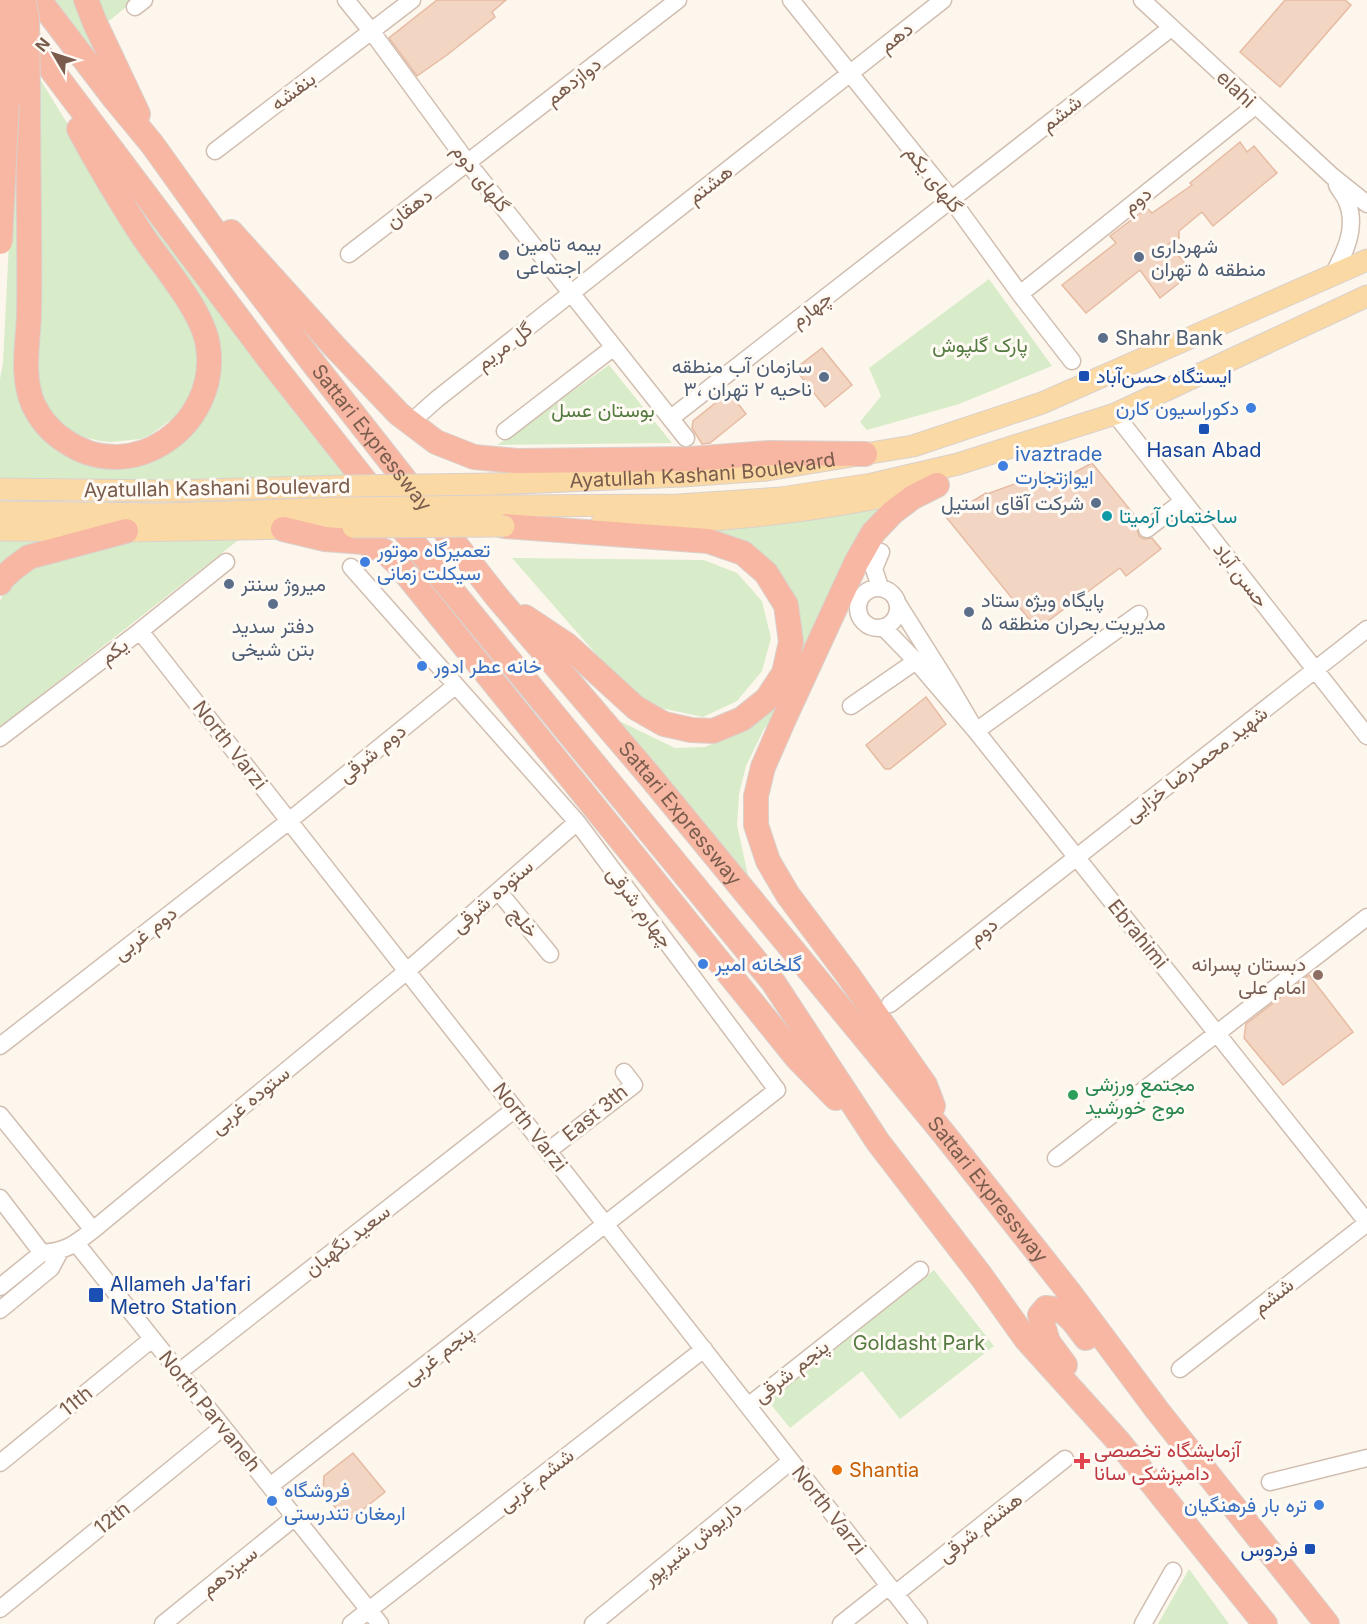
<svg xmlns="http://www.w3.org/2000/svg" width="1367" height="1624" viewBox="0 0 1367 1624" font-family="Inter,Vazirmatn,sans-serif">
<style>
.green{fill:#d8ecc9}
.building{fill:#f3d5c3;stroke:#e6bba3;stroke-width:1.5}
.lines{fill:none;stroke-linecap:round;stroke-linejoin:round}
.minor-casing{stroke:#d1beb0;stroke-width:19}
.major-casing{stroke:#dad1cd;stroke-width:23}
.highway-casing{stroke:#dad1cd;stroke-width:26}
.minor{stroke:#fff;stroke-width:16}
.major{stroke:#fbd9a5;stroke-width:21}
.highway{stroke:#f7b7a3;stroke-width:24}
.major-bridge-casing{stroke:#dad1cd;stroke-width:23;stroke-linecap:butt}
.highway-bridge-casing{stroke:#dad1cd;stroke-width:26;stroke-linecap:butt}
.major-bridge{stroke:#fbd9a5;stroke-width:21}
.highway-bridge{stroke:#f7b7a3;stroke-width:24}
.service-dot{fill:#5c6f8a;stroke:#fffaf3;stroke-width:2}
.transit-dot{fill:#1a4fb4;stroke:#fffaf3;stroke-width:2}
.shop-dot{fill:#3f7fe0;stroke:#fffaf3;stroke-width:2}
.culture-dot{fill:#0f9aa8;stroke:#fffaf3;stroke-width:2}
.education-dot{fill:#8d6e63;stroke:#fffaf3;stroke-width:2}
.leisure-dot{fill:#2e9e5b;stroke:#fffaf3;stroke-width:2}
.health-dot{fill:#e0444e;stroke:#fffaf3;stroke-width:2}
.food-dot{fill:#e8710a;stroke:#fffaf3;stroke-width:2}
.labels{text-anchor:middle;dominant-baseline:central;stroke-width:6;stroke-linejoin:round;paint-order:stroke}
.street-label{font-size:20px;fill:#7a5c4d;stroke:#fffaf3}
.service-label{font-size:20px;fill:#4e5e75;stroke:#fffaf3;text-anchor:start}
.park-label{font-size:20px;fill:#537a41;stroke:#fffaf3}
.transit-label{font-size:20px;fill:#164399;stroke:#fffaf3;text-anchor:start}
.shop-label{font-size:20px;fill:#366cbe;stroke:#fffaf3;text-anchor:start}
.culture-label{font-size:20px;fill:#0d838f;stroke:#fffaf3;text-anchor:start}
.education-label{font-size:20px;fill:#785e54;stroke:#fffaf3;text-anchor:end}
.leisure-label{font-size:20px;fill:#27864d;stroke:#fffaf3;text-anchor:start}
.health-label{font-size:20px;fill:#be3a42;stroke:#fffaf3;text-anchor:start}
.food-label{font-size:20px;fill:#c56008;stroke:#fffaf3;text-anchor:start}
</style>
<rect width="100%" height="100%" fill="#fdf6ec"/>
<path class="green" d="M54,0H79L111,72Z
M94,0H135L105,24Z
M38,76L188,319L199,347L195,393L176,416L150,435L140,439L111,442L100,441L75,435L54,419L38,392Z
M15,122L38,428L149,458L216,361L107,164L214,307L349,478L134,484L0,482V379L3,363Z
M989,279L1052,366L959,404L867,430L860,422L881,396L869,368Z
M609,365L672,443L497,445Z
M884,508L780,711L764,729L746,766L739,794L737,825L749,880L613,718L675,748L705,747L742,731L799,616L701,532L779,524Z
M0,538H69L0,568Z
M241,538L0,727V601L5,590L27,568L126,539Z
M512,558L704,560L737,573L762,601L771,638L762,671L737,701L703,717L656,707L624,686Z
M934,1270L994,1346L900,1419L862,1371L790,1428L768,1401Z
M1189,1569L1229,1624H1158Z"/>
<path class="building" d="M437,0H506L492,12L495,17L447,55L417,76L389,38Z
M1285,0H1345L1351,5L1280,87L1240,52Z
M1240,142L1247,152L1254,146L1277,173L1213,226L1202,212L1179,231V238L1168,244L1193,272L1160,298L1140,270L1086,313L1062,285L1116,243L1110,236L1147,208L1152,213L1192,185L1190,183Z
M822,348L852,385L825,407L795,369Z
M729,392L746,414L710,443L702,444L692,428L693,421Z
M1092,463L1140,522L1137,530L1139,536L1144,539L1152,538L1161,549L1126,576L1120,568L1037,629L946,517L986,493L987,494L1045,473L1053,484Z
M926,697L946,724L890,769H885L866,745Z
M1309,975L1353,1032L1283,1085L1244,1038L1246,1024Z
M353,1453L385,1492L347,1522L323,1492L324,1476Z"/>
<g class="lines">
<defs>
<path id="minor" d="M346,0L372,32L468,163L686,438
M791,0L951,199L1020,294L1072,361
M1142,0L1332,176L1367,204
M135,7L144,0
M215,151L412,0
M349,254L678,0
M1332,277C1344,254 1358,228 1347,202C1345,196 1340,191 1337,185
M1020,294L1255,106
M1115,414L1367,736
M671,418L1171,28
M410,423L437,399L943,0
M505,431L614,347
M1147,529L1183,501
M880,587L874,569L881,552
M858 608a20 20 0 1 1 40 0a20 20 0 1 1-40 0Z
M1139,614L976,731L1367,1222
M883,627L916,661L976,731L949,685L898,604
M140,631L919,1624
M851,706L916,661
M0,738L140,631L226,562
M498,891L550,954
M890,1004L1367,629
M0,1046L289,821L455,686
M0,1115L93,1230
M548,1151L634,1085L624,1072
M1056,1158L1367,917
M0,1198L42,1253
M76,1243L380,1624
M42,1253C66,1251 74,1245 93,1230L407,971L577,822
M0,1287L42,1253
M0,1310L51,1268L60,1251
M1180,1369L1367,1223
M179,1372L515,1109
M748,1406L920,1270
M0,1463L152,1339
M1270,1482L1367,1458
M270,1486L777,1090L577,822L351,567
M895,1594L1065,1459
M0,1609L223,1427
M163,1624L295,1517
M351,1624L704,1349
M593,1624L791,1461
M841,1624L889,1586
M1143,1624L1173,1571"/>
<g id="major">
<path id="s1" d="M493,484L682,476L767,470L913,446L1042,403L1367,260"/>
<path d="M0,489L168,491L344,486"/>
<path d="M497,506L678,505L781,498L872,484L958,464L1115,414L1367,296"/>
<path d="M0,512L162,514L348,508"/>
<path d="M601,524C627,523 653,523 679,522C761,518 845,506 925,488"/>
<path d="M0,530L126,531L353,527"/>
</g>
<g id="highway">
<path id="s2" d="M39,0L114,98L152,144L243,271L317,368L497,597L648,774L944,1134L1069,1292L1157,1410L1327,1624"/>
<path d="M86,0L95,23L138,114"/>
<path d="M21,29L272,363L440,576L773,982L878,1142L981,1276L1026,1339L1118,1441L1265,1624"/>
<path d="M28,97C28,169 30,242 29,314C28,344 21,375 33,404C40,419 51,432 65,441C133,488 220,424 208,346C203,311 164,267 144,238C121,203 99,166 79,129"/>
<path d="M231,232L334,346L399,414L436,442L474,457L517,461L691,459L769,453L865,454"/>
<path d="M504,526L708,541L743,553L766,573L786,605L791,642L784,673L767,699L742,719L713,731L691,730L664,724L636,708L567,645L525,617"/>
<path d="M283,529L325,539L363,542L384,551L399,565L797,1058L836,1098"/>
<path d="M0,583L2,579L14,568L29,557L126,531"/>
<path d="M933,1106L925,1085L848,975L788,895L768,861L756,825V796L763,767L784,719L856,563L873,533L893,512L913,497L937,485"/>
<path d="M1065,1365L1048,1342L1040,1315L1046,1308L1061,1310L1073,1321L1086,1338"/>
</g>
</defs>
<use href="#minor" class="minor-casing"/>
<use href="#major" class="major-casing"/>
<use href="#highway" class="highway-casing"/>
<use href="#minor" class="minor"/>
<use href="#major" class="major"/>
<use href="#highway" class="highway"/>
<defs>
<path id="major-bridge" d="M344,486L493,484
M348,508L497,506
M353,527L504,526"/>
<path id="highway-bridge" d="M24,3L27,18L28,97
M0,242L12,0"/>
</defs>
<use href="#major-bridge" class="major-bridge-casing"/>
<use href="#highway-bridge" class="highway-bridge-casing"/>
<use href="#major-bridge" class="major-bridge"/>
<use href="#highway-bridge" class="highway-bridge"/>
</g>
<g class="service-dot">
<circle cx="504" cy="255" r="6"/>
<circle cx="1139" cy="257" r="6"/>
<circle cx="1103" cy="338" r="6"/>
<circle cx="824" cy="377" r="6"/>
<circle cx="1096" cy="503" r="6"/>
<circle cx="229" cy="584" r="6"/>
<circle cx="273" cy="604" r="6"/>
<circle cx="969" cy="612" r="6"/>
</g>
<g class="transit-dot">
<rect x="1078" y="370" width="12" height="12" rx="3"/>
<rect x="1198" y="423" width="12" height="12" rx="3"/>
<rect x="88" y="1287" width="16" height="16" rx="3"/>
<rect x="1304" y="1543" width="12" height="12" rx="3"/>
</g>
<g class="shop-dot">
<circle cx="1251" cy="408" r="6"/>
<circle cx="1003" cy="466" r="6"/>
<circle cx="365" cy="562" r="6"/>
<circle cx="422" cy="666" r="6"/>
<circle cx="703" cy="964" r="6"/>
<circle cx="272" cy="1501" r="6"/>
<circle cx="1319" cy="1505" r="6"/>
</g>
<circle class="culture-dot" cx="1107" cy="516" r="6"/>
<circle class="education-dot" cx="1318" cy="975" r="6"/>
<circle class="leisure-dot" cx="1073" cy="1095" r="6"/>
<path class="health-dot" d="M1079 1452h6v6h6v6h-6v6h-6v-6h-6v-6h6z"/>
<circle class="food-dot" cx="837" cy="1470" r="6"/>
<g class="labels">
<g class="street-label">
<text transform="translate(896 37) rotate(-38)">دهم</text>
<text transform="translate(573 81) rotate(-38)">دوازدهم</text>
<text transform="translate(1236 89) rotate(43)">elahi</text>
<text transform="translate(293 91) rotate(-37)">بنفشه</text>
<text transform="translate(1061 113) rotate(-38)">ششم</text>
<text transform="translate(481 178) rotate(52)">گلهای دوم</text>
<text transform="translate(934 179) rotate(52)">گلهای یکم</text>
<text transform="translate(710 184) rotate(-38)">هشتم</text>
<text transform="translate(1137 200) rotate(-39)">دوم</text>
<text transform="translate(409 208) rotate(-37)">دهقان</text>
<text transform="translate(811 309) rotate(-38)">چهارم</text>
<text transform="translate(504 346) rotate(-38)">گل مریم</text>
<text stroke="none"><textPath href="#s2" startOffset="550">Sattari Expressway</textPath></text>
<text stroke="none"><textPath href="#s1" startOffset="210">Ayatullah Kashani Boulevard</textPath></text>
<text transform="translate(217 488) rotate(-1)">Ayatullah Kashani Boulevard</text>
<text transform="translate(1241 575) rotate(52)">حسن آباد</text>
<text transform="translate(114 651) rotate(-37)">یکم</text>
<text transform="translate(230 745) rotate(52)">North Varzi</text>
<text transform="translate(372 753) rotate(-39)">دوم شرقی</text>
<text transform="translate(1196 764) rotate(-38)">شهید محمدرضا خزایی</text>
<text stroke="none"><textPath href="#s2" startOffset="1036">Sattari Expressway</textPath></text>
<text transform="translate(492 896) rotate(-41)">ستوده شرقی</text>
<text transform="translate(640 907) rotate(53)">چهارم شرقی</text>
<text transform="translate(524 922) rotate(50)">خلج</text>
<text transform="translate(983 931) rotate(-38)">دوم</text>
<text transform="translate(145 933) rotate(-38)">دوم غربی</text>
<text transform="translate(1138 934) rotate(51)">Ebrahimi</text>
<text transform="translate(250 1100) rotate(-39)">ستوده غربی</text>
<text transform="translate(595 1113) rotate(-39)">East 3th</text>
<text transform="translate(530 1127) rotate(52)">North Varzi</text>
<text stroke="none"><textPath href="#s2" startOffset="1522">Sattari Expressway</textPath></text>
<text transform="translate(347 1240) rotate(-38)">سعید نگهبان</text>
<text transform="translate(1273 1296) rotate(-38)">ششم</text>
<text transform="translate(438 1355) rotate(-38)">پنجم غربی</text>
<text transform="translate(791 1371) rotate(-38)">پنجم شرقی</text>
<text transform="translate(76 1401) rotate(-39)">11th</text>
<text transform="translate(210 1411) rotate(51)">North Parvaneh</text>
<text transform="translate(536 1480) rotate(-38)">ششم غربی</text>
<text transform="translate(829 1510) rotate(52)">North Varzi</text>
<text transform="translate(112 1518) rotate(-39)">12th</text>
<text transform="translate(980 1527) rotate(-38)">هشتم شرقی</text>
<text transform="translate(692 1543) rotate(-39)">داریوش شیرپور</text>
<text transform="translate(229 1571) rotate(-39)">سیزدهم</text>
</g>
<g class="service-label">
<text x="516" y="244">بیمه تامین<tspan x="516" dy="23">اجتماعی</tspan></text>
<text x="1151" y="246">شهرداری<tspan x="1151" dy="23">منطقه ۵ تهران</tspan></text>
<text x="1115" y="338">Shahr Bank</text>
<text x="812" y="366" text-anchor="end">سازمان آب منطقه<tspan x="812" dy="23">۳، ناحیه ۲ تهران</tspan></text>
<text x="1084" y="503" text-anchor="end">شرکت آقای استیل</text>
<text x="241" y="584">میروژ سنتر</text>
<text x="981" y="600">پایگاه ویژه ستاد<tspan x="981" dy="23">مدیریت بحران منطقه ۵</tspan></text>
<text x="273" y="626" text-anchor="middle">دفتر سدید<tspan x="273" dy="23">بتن شیخی</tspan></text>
</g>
<g class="park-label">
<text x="980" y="345">پارک گلپوش</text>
<text x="603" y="410">بوستان عسل</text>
<text x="919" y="1343">Goldasht Park</text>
</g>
<g class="transit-label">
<text x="1096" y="376">ایستگاه حسن‌آباد</text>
<text x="1204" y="450" text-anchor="middle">Hasan Abad</text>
<text x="110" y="1284">Allameh Ja'fari<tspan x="110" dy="23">Metro Station</tspan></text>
<text x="1298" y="1549" text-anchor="end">فردوس</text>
</g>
<g class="shop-label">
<text x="1239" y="408" text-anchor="end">دکوراسیون کارن</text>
<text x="1015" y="454">ivaztrade<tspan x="1015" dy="23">ایوازتجارت</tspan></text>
<text x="377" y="550">تعمیرگاه موتور<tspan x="377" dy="23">سیکلت زمانی</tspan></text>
<text x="434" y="666">خانه عطر ادور</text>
<text x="715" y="964">گلخانه امیر</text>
<text x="284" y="1490">فروشگاه<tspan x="284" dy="23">ارمغان تندرستی</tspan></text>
<text x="1307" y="1505" text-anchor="end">تره بار فرهنگیان</text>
</g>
<g class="culture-label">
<text x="1119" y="516">ساختمان آرمیتا</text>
</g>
<g class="education-label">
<text x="1306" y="964">دبستان پسرانه<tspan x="1306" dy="23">امام علی</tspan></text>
</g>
<g class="leisure-label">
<text x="1085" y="1084">مجتمع ورزشی<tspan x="1085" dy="23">موج خورشید</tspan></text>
</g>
<g class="health-label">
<text x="1094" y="1450">آزمایشگاه تخصصی<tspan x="1094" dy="23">دامپزشکی سانا</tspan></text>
</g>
<g class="food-label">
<text x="849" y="1470">Shantia</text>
</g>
</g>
<g transform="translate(54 54) rotate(309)" stroke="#fffaf3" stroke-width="4.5" paint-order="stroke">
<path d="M0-4.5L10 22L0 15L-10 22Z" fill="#7a5c4d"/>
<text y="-9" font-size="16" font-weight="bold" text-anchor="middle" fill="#7a5c4d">N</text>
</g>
</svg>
